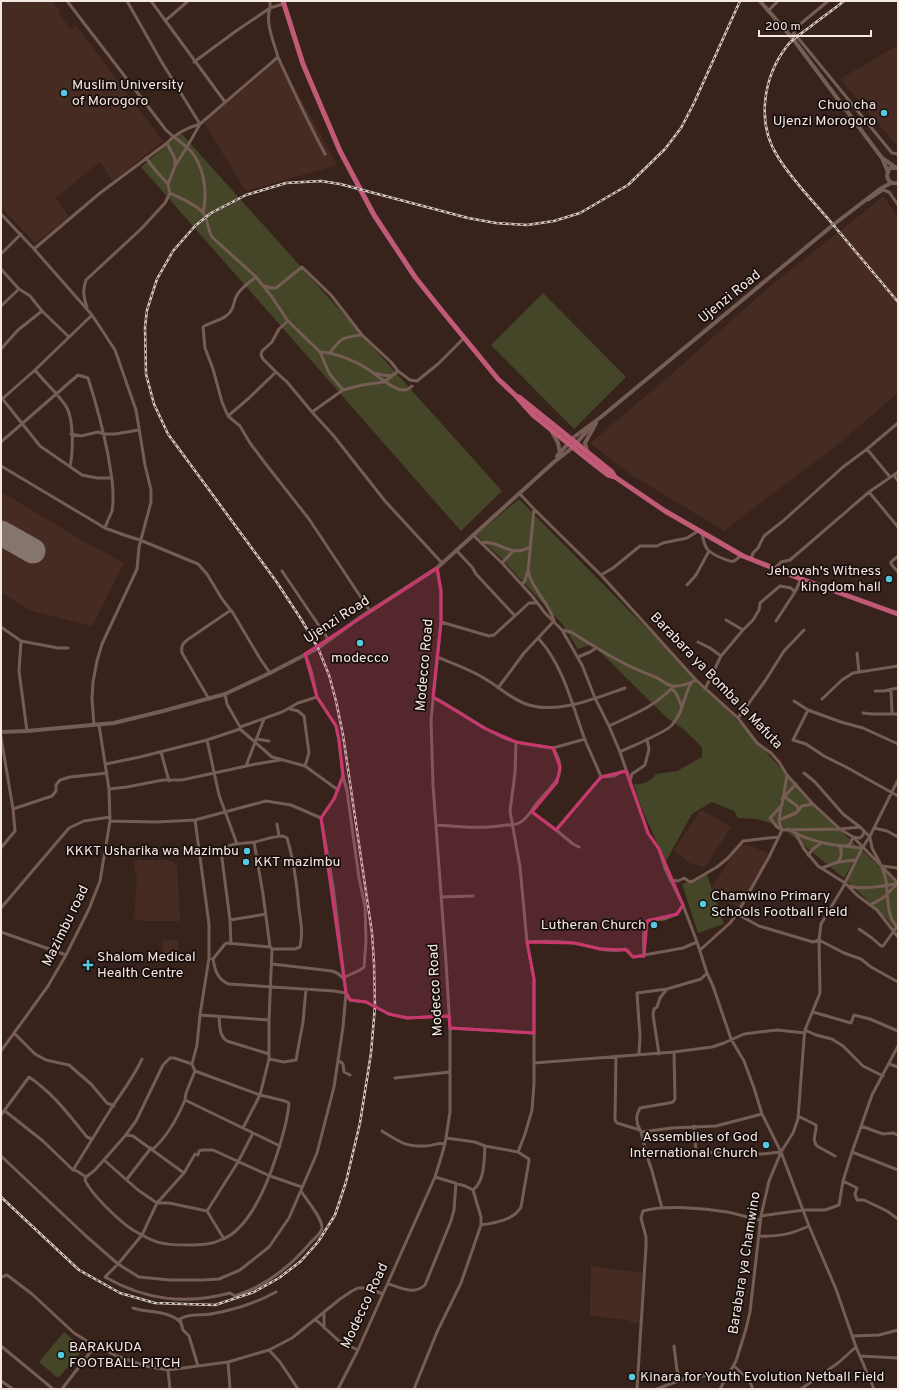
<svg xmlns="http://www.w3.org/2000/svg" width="899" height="1390" viewBox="0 0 899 1390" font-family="Overpass,sans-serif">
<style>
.built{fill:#462b22}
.grass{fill:#454527}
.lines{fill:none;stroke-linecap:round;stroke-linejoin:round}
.runway{stroke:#86746e;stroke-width:25}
.minor{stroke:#755d55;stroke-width:3}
.tertiary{stroke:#755d55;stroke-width:4}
.trunk{stroke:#c05a76;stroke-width:5}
.rail-casing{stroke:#d5c6c1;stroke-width:2.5}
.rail{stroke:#180f0c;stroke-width:1;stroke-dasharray:3;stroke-linecap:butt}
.marked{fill:#ca376f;fill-opacity:0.2;stroke:#ca376f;stroke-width:3;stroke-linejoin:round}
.poi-dot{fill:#56c9e1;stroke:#180f0c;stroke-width:1.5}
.labels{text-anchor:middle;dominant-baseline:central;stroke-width:3.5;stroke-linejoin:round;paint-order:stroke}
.poi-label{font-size:14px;fill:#f5e7e2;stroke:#180f0c;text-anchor:start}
.street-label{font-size:14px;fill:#f5e7e2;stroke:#180f0c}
</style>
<rect width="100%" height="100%" fill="#37231c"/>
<path class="built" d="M1,1H52L61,12L59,15L71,29L76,25L163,141L113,181L100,162L55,198L69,217L37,242H34L1,207Z
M898,45V147L840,79Z
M279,59L337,165L246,191L204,123Z
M884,196L898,218V393L842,441L724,531L630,474L590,443L665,380L769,287Z
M1,492L90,545L124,563L92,626L29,610L1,592Z
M701,810L731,827L705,867L689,863L674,850Z
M741,843L769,853L740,908L710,890Z
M134,860H168L177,864L180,921H143L134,918L137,879L134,865Z
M169,939L178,941V956H163V940L169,941Z
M591,1266L642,1273L640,1323H634L628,1320L590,1316Z"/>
<path class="grass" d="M181,133L502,491L461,531L141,167Z
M543,293L626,377L574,429L491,345Z
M519,499L737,720L818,809L860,849L844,878L780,826L757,819L738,818L734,811L712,802L692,814L665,863C656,836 640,811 634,784C644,785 650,782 656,774L677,771L702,757V747L682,728L667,718L592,644L578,649L563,625L500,557L476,535Z
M862,850L898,884V933L887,919L846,880Z
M707,875L724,924L698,933L682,884Z
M64,1332L84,1349L58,1378L39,1362Z"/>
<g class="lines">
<path class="runway" d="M1,533L33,551"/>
<path class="minor" d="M67,1L166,130C173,137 181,142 188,148C204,164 208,191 203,213
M127,1L161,61L200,124L187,147L175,166L168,184
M151,1L225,102
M768,11L778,1
M165,21L188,1
M794,33L892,153L898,154
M793,34L798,26L828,1
M278,57C293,90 308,122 325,154
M194,62L236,31L270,8V1
M167,143L175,159V166
M146,158L156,171L168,184L170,193C180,198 200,206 205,216C208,223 208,230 212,237L256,277L272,297L288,321L320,352L329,373L343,390
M868,200L883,190L889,192L898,205
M1,214L34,249L92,315L115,350L136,410L145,465L151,490V502L139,547L137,569L102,644L97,661L93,682L92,699L94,725
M34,249L100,193L167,143C176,133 186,128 200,124L278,57C274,42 265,24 270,8L283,4
M1,254L21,234
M1,269L19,289L30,296L42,311L69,337
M256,277C249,283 240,288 236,297C234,301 234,305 232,309C227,320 212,321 203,327L205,348L213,369L222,402L228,416L240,426L250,443L265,463L309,519L370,611
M264,286L271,288H276L302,267L331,295L362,335L391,362L398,371
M1,306L19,289
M87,308C84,298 82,291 86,280L141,229L165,203L170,193
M1,349L18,330L42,311
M320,352C335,352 360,363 372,372C379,377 395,391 404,390C407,390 410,388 412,386
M330,353C341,337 344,337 362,335
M35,370C45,383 59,394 67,408C74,422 73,452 70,467
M276,372L263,359L261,355L262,351L272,342L279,329L288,321
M374,373L383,375L392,376
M1,397L40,446L82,475L97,478H112
M1,400L35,370L92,315
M312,412L343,390L362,385L384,382L398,371L410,380L417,381L438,364L464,338
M228,416L249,398L276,372L287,382L312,412L333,435L385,501L442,563
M71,434L81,436L98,432L104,434H115L139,430
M1,442L78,375L88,378C96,403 103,429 108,455C111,473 115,492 112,511C110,516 107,522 105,528
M867,449L890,477
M1,466L105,528L124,535L140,540L198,564L207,574L222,599L233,613L259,657L270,673
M894,475L898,481
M869,492L898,527
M519,493L534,509L601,575L696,680L738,718L757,743L771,753L779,762L787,775L813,804L840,829L853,837L898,883
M702,533C703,539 704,546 708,550C712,554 730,563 734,561C737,560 739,557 741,555
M473,535L502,563L532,596L545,613L562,630L582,665L595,698L609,726L620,752L648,833L659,849L665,868L683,905L697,942L707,973L713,986L731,1039L744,1061L754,1088L762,1114L781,1152L809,1226L836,1289L856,1347L874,1389
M481,543C500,539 511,560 531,546
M456,550L472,567L476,574L515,616
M898,556L891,562V564L898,572
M751,559L753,553L758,548L764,536L783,521L843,467L867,449L898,423
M502,563L513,551
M774,569L781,562L790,560L869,492L898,472
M282,571L328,639
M601,575L613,568L640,546H657L663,543L687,538L698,531
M522,585L525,580L528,571L534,509
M687,585L696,575L709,551
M726,620L743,630
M776,621L795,592L801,579
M441,622L489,636L494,635L529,603H537
M1,627L21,641L58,648H68
M562,630L571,632C598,649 623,665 653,676C659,678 664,683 669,685C677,688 689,684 696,680
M21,641L19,671L27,731
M698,642L710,648L721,656
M857,653L859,672
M305,654L311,670L317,697L336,726L339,740L343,776L334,799L321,818
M437,657C454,664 472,670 487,680C502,689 512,700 529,705C559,714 596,698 625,688
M578,657L590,652L596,648
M498,688L524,653L554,621C549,602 532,590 528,571
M672,689L676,693L682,707
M705,689L721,656L743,630L753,620L759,610L760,603L780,586L791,588L795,592
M891,690L892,714
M875,691H883L898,688
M225,694L227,704L240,727
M433,697C460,710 487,734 516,742C528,745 541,746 553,748C570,775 553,784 537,803C531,810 528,819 519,823C515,825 510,825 506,825C483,829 460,827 436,825
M209,699L182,653C181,647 182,644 187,640L231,610
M822,699L842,680L853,673L898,666
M794,701L808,710L841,722L863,728L898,744
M290,709L298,711L304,716L309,753L305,766
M808,710L793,740L806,744L824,756L846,767L898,796
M863,713L872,714H898
M738,718L765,681L784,651L804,630
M609,726C634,714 654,707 674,686
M240,729V727L282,712L298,703L317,697
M1,737L13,809L15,831L1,848
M256,739L269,741
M553,748L585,739
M161,752L169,781
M620,752C630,747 667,732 672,725C683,713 684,696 691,683
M106,764L140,757L207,740
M246,766L264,719
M804,773L815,782L843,814L860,827L870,837L872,848L880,863
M787,775L782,805L770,818L777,827L782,830L840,829L860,827
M601,777L614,776L621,772L626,771
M630,781L632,774L645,765L649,749L647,739
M109,789L127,787L163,780H182L256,764L280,760
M785,797L797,806L799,810
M782,799L796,784
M781,806C780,815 777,822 782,830
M13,809L52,796L56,791V785L60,780L70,777L107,773
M532,812L556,830L601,777C596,764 590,752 585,740C572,705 564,667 539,639
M779,820L796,813L802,806L813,804
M277,824L279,836
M874,828L887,831L898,837
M788,829C811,843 836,846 863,848
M556,830L573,844L579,847
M796,834L804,849L818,866L845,883L858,896L877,910L898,937
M237,844L219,795L207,740L240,729L272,757L305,766L338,790
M846,846L850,844L853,837L860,838L863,835L864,831
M808,855L813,849L821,843
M838,862C842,857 842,853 840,846
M882,866L898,868
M822,868L838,862L856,860
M882,868C884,872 885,876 886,881C888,893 886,919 898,927
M670,880L678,881L684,878L690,882L693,881L717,867L728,858L743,841L778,837
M849,886C859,890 887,886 898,883
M441,897L473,896
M870,905L883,898L897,884
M1,908L69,828L84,821L110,817
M737,914L759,926L813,942L819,940L844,953L861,959L871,967L898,982
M230,920L266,914
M859,929L872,938L881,946H883L898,925
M1,932L66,955
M527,942C541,941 558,941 573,943C590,945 608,954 625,949L633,957L683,948L697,942
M231,944L230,920L221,851C229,842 244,844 255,842C264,840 273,836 283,836L287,838C294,861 297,885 299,909C301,922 303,934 300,947L295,949H272
M700,950L730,923L737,914L769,857L782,830
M644,956C644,945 641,929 649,920L664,919L677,914L683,905
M212,959H213L225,944L227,943L270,947
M213,959C215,971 218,980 229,984L334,991L346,993L350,1000L366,1002L389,1014L407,1018L449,1016
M272,964L332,971L337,973L343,978L360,970L364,967L366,941L365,906L359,878L347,791L343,776
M813,1012L851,1023L854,1015L870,1019L898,1031
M200,1015L269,1020
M219,1017C220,1026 219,1036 227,1041L269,1054
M450,1028L534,1033
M805,1030L816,1035L832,1039L843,1046L863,1066L883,1076
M14,1033L35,1054L46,1060L69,1065L91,1084L107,1103L114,1106
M1,1051L48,986L66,955L89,909L100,881L110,821L109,789L99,725
M639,1054L640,1037L637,993L667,989
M659,1054L653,1015L654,1009L657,1007L660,998L667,989L701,979L707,973
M616,1056L615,1120L617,1123L640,1130L641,1132L672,1128L716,1126L762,1114
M269,1059L284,1062L296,1060L303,1022L306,989
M338,1060L343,1064L344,1072L350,1075
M534,1063L674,1052L712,1047L724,1043L744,1034L759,1032L777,1030L805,1033
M192,1064L197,1045L200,1015L209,958V924L195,820
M889,1064L898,1067
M195,1071L186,1093L185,1100L280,1146
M395,1078L450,1072
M5,1111L43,1141L73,1170L77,1171L86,1177L95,1170L125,1136L136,1121L163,1065L170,1058H174L192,1064L195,1071L260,1095L285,1101L289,1103C288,1118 281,1142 276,1157C268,1182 250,1228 223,1239C211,1245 200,1245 187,1245C161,1245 155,1243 133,1230C120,1222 91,1194 85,1180L86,1177
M1,1115L29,1077C53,1093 69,1115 87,1137L92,1139
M798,1116L816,1125C817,1133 811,1139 817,1146L835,1156
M694,1126L696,1152L762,1154L781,1152
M861,1126L883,1134L893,1133L898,1135
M243,1128L260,1095L269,1059V1020L272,949L270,947L263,894L254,842
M640,1130C636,1123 635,1116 640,1108L669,1103L673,1102L675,1099L674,1052
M382,1131C398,1141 405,1147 426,1146C433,1146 438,1142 445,1144
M641,1132L647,1156L652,1171L662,1208
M126,1135L133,1136L184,1173
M446,1138L475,1142L485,1146L518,1152
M152,1150C167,1137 177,1119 185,1100
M852,1152L898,1170
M1,1156L86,1236L118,1264L139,1277L170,1280H202L219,1279L240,1270L269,1247L289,1218L317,1153L334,1087L343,1027L346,993L333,886L321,818L291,805L266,801L195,820L156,822L110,821
M104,1160L138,1190L157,1203H169L207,1211
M73,1170C87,1148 100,1126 114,1104C124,1090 134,1076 142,1059
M127,1179L151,1148
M843,1181L857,1188L855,1194L857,1200H864L887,1211L898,1219
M473,1190C485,1181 484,1160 485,1146
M301,1191C306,1199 323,1219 322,1228C321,1234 315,1238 311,1242C290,1267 266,1286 235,1296L230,1293C185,1305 145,1300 105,1277L118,1264L142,1235L157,1203L184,1173L195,1154L198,1155L199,1151L202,1150H213L270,1176L302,1187
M761,1216L804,1210H825L839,1205L843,1181L852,1152L872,1095L898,1046
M481,1225C495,1223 514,1220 521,1207L529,1161V1159L518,1152L525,1134L532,1110L534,1084V979L527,942L520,867L510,811L515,773L516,742
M759,1236C779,1237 791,1234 809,1226
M224,1239L207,1211L238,1162L253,1133
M1,1277L7,1275L32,1294L74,1333L95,1346L117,1356L145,1366L168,1370L228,1362L269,1350L292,1338L340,1299L352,1291L358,1288H367L383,1294
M388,1284C401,1287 413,1296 425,1285L451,1221L454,1210L456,1183
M133,1308C147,1313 170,1310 181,1323
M315,1319L339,1341L358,1350
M324,1328V1312
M853,1336L879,1335L898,1330
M1,1346L53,1389
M674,1346L677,1370L681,1380
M269,1350L280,1362L298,1389
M860,1356L898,1358
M228,1362L230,1389
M198,1366L189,1336L183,1330L180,1319C190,1313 201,1316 211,1314C235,1310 254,1304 276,1292
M734,1366L749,1380L753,1389
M168,1370L170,1389
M1,1381L13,1389
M62,1389L95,1346
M338,1389L358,1350L435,1177L443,1151L446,1138L450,1112V1028L446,962L433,785L431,720L441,622V591L437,568
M414,1389L437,1332L461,1283L481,1225V1217L473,1190L465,1186L435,1177
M637,1389L646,1247V1237L641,1218L643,1211C665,1205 704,1208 727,1212C738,1214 749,1218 760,1220
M657,1389C679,1380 702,1372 726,1377
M720,1389L736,1361L746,1329L750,1312L761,1216L769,1181L781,1152L793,1133L798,1119L804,1039L805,1030L820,993L819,940L821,924L843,887L861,850L870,836L898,780
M801,1389L838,1363L856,1347"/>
<path class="tertiary" d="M760,1L793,39L882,158L888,172
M882,158L895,167
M898,168H890C884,176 888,185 898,183
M551,430L558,443L560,453
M587,451L585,443L596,423
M557,456L574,437L601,417L833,225L880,189L891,183
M1,732L27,731L114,723L163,711L225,694L270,673L318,648L358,619L437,568L554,462L572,448L594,423"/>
<path class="trunk" d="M283,1L303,64L340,151L374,215L415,277L443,312L498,379L515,395L533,415L590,461L608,475L615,477
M519,397L612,472L615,477L665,511L743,556L801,579L898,614"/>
<defs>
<path id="rail" d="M844,1C833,10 821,18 810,27C802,33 793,38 787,46C763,77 756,123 778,157C792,180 812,200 830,221C853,248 875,275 898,302
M1,1197L79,1270L120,1293L155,1303L215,1305L254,1292L279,1278L301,1261L318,1242L335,1215L346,1182L360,1123L371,1053L375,1006L374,964L372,933L343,735L336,701L329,675L318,648L301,619L276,581L168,434L154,404L146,374L145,327L147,310L157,279L173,251L195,226L211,213L246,195L286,183L321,181L340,184L468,218L496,223L527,225L554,221L580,213L628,185L665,149L681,128L694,103L740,1"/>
</defs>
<use href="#rail" class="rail-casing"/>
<use href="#rail" class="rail"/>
</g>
<path class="marked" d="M437,568L441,591V622L433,697L484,728L516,742L553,748L560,767L557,782L532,812L556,830L601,777L626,771L648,833L659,849L683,905L677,914L647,921L644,956L633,957L627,950L600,949L574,943L527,942L534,979V1033L450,1028L449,1016L407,1018L389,1014L366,1002L350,1000L346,993L321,818L334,799L343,776L339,740L336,726L317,697L305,654Z"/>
<g class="poi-dot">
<circle cx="64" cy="93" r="4"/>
<circle cx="884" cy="113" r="4"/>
<circle cx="889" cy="579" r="4"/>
<circle cx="360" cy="643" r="4"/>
<circle cx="247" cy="851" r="4"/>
<circle cx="246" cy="862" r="4"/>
<circle cx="703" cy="904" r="4"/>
<circle cx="654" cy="925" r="4"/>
<path d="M86 959h4v4h4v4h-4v4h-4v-4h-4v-4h4z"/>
<circle cx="766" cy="1145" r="4"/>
<circle cx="61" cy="1355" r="4"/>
<circle cx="632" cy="1377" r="4"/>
</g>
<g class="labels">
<g class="poi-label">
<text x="72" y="85">Muslim University<tspan x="72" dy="16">of Morogoro</tspan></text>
<text x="876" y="105" text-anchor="end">Chuo cha<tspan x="876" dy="16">Ujenzi Morogoro</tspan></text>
<text x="881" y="571" text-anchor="end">Jehovah's Witness<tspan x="881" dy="16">kingdom hall</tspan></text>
<text x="360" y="658" text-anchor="middle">modecco</text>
<text x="239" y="851" text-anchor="end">KKKT Usharika wa Mazimbu</text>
<text x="254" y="862">KKT mazimbu</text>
<text x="711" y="896">Chamwino Primary<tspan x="711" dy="16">Schools Football Field</tspan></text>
<text x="646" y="925" text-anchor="end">Lutheran Church</text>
<text x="97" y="957">Shalom Medical<tspan x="97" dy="16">Health Centre</tspan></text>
<text x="758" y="1137" text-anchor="end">Assemblies of God<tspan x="758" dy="16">International Church</tspan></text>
<text x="69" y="1347">BARAKUDA<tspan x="69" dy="16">FOOTBALL PITCH</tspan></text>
<text x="640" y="1377">Kinara for Youth Evolution Netball Field</text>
</g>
<g class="street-label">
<text transform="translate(730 297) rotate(-39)">Ujenzi Road</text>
<text transform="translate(337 620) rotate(-33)">Ujenzi Road</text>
<text transform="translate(425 665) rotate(-85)">Modecco Road</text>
<text transform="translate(716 681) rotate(46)">Barabara ya Bomba la Mafuta</text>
<text transform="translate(66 926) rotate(-64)">Mazimbu road</text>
<text transform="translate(436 990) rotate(-93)">Modecco Road</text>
<text transform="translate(745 1263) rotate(-81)">Barabara ya Chamwino</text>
<text transform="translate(365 1306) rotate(-65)">Modecco Road</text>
</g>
</g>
<rect width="899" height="1390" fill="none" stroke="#f5e7e2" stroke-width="4"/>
<path d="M759 30v6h112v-6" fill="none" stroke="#f5e7e2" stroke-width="2"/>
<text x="765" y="30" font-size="12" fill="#f5e7e2" stroke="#180f0c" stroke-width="3" paint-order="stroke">200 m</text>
</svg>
